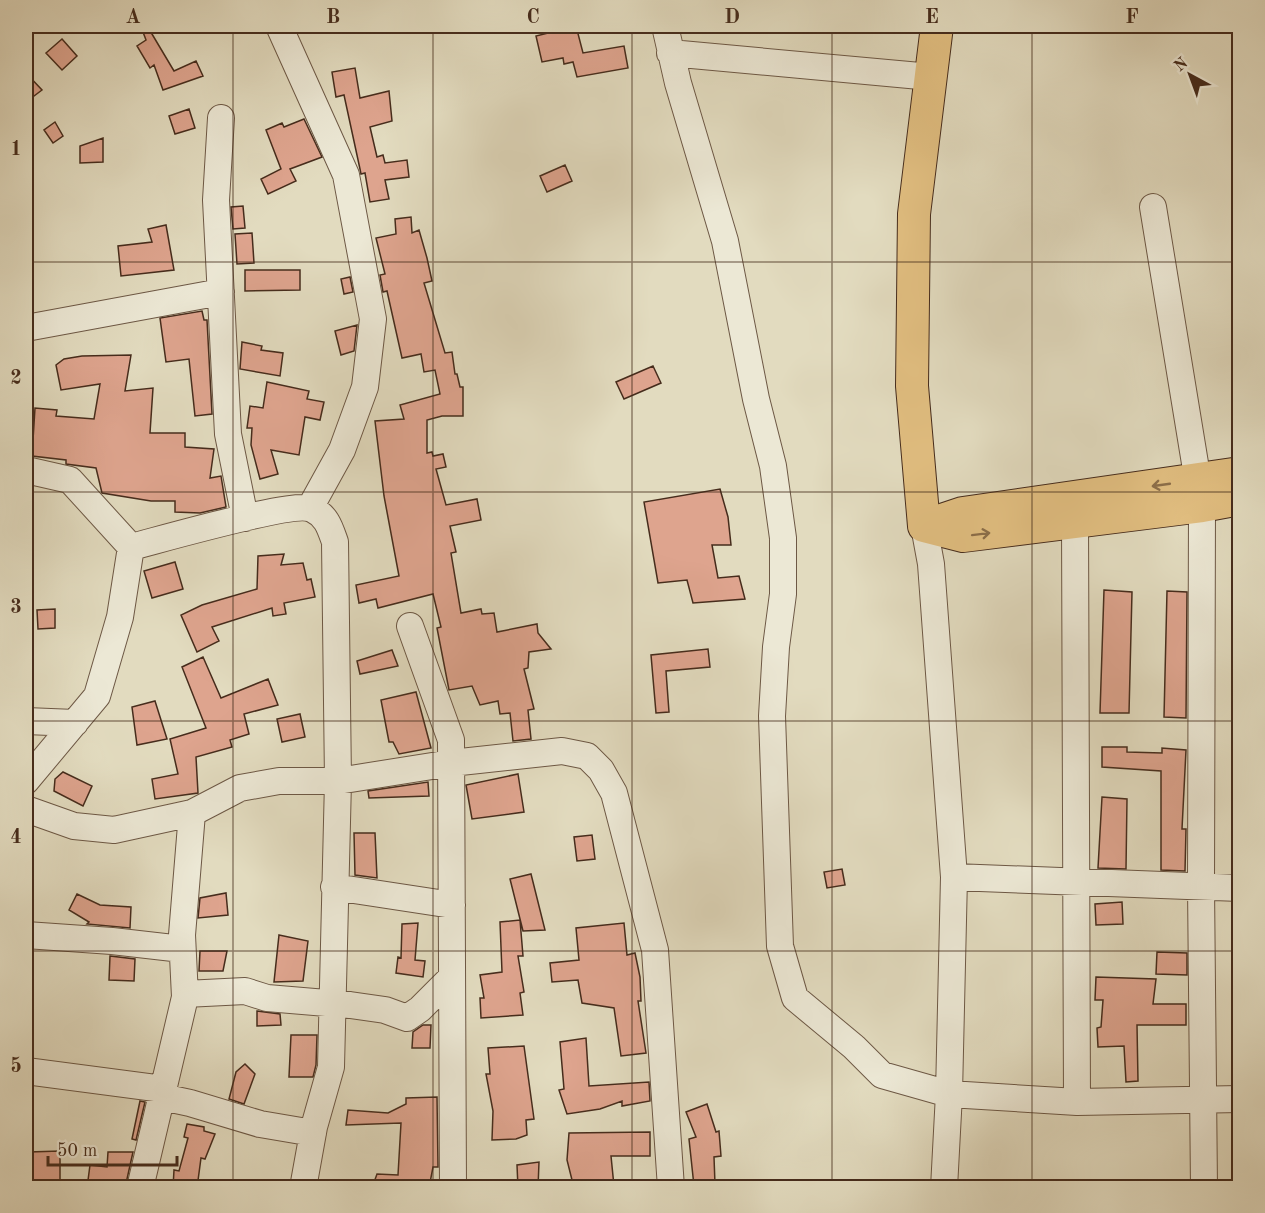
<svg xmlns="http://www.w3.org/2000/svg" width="1265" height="1213" viewBox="0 0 1265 1213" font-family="'Old Standard TT',serif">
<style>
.building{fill:#dea48e;stroke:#462c1c;stroke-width:1.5}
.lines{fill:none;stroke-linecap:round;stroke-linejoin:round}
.minor-casing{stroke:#6d5845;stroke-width:28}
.major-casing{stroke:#462c1c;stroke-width:34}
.minor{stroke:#ece8d5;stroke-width:26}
.major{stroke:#e1be80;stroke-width:32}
.oneway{stroke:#8c6e49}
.grid{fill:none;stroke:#462c1c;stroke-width:1.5;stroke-opacity:0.55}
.neatline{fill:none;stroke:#462c1c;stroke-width:2}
.grid-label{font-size:20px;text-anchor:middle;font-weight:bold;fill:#462c1c}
</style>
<rect width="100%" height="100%" fill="#e2dbbf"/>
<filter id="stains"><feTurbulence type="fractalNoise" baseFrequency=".00333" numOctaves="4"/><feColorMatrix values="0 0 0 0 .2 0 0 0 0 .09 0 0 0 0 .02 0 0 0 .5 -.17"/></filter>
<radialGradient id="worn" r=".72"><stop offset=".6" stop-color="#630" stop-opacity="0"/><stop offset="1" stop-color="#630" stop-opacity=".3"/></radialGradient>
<path class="building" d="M576,26L583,53L624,46L628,68L577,77L573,62L564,64L563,58L542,62L536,36Z
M149,29L174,71L196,61L203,76L163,90L154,65L150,68L137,46L146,40L143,32Z
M62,39L77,56L62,70L46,53Z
M355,68L360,98L389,91L392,121L370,127L377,157L383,155L385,163L407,160L409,177L385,180L389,199L370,202L365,173L361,174L360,169L344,95L336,97L332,72Z
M26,73L42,90L26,102Z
M189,109L195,128L175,134L169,116Z
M304,119L322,157L290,169L296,181L268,194L261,179L281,169L266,130L282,123L284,127Z
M55,122L63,136L53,143L44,130Z
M103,138V162L80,163V146Z
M565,165L572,181L547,192L540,176Z
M243,206L245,228L233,229L231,207Z
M411,217L412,233L419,230L427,258L432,281L424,283L445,353L452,352L455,374H457L460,387H463V416H442L427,420V453L432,452L433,456L443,454L446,467L436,469L446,505L477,499L481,520L450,526L456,552L451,553L461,613L481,609L482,614L494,613L497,632L537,624L538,633L551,649L529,652L528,668L524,669L534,709L528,710L531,739L513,741L510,713L500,714L498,701L480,705L472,686L449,690L437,628L441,627L433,594L378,608L376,599L359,603L356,585L399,576L384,496L375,421L404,419L400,405L440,394L435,370L424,372L421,354L402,358L387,291L383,292L380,275L385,274L376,238L396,234L395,219Z
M166,225L174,270L121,276L118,246L152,242L148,229Z
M252,233L254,263L237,264L235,234Z
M245,270H300V290L245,291Z
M350,277L353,292L344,294L341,279Z
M202,311L204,320H207L212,414L195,416L189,359L166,362L160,318Z
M357,325L354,351L341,355L335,331Z
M242,342L262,346L261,350L283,353L280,376L240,369Z
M131,355L125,391L153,388L150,433H185V447L214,449L210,478L221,476L226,507L200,513L175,512V501H151L102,493L96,468L66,464V460L32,456L35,408L57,410L56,416L94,419L100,384L61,390L56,365L64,359L82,356Z
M653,366L661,383L624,399L616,382Z
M267,382L309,391L307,399L324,402L320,420L305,417L299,455L271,450L278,474L260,479L251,445L252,428H247L250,406L263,408Z
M720,489L728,517L731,545H712L718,578L739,576L745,599L693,603L687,580L658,583L644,502Z
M284,554L281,565L303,563L307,580L311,579L315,597L284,603L286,614L273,616L272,608L212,627L219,641L197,652L181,615L202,605L257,589L258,556Z
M175,562L183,589L152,598L144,571Z
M1104,590L1132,592L1129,713H1100Z
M1167,591L1187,592L1186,718L1164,717Z
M55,609V628L38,629L37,610Z
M708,649L710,667L666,671L669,712L656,713L651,655Z
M392,650L398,666L360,674L357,661Z
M203,657L221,698L268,679L278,705L244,714L249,734L230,740L232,747L196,757L198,793L155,799L152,779L178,774L170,739L206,728L182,667Z
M416,692L431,748L399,754L393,742H389L381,700Z
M155,701L167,739L137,745L132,707Z
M300,714L305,737L282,742L277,719Z
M1102,747H1127V752L1162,753V748L1186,750L1182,829H1186L1185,871L1161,870V771L1102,767Z
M63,772L92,786L83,806L54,791L55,779Z
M518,774L524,812L472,819L466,785Z
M428,782L429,796L369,798L368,791Z
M1102,797L1127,799L1126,869L1098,868Z
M354,833H375L377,878L355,875Z
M592,835L595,859L577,861L574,837Z
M842,869L845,885L827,888L824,872Z
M531,874L545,930L523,931L510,879Z
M226,893L228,915L198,918L200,898Z
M77,894L100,905L131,907L130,928L87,924L89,922L69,910Z
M1122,902L1123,924L1096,925L1095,904Z
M520,920L523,956H518L524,992L520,993L523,1015L481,1018L480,998H484L480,975L502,972L500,922Z
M418,923L415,960L425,961L423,977L396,973L398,957L401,958L402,924Z
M624,923L627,955L635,953L640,977L641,1001H638L646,1053L621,1056L614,1008L582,1003L578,980L552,982L550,963L579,960L576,928Z
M279,935L308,941L303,981L274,982Z
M200,951H227L223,971H199Z
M1157,952L1187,953V975L1156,974Z
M110,956L135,959L134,981L109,980Z
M1096,977L1156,979L1153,1004H1186V1025H1137L1138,1081L1126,1082L1124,1046L1098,1047L1097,1028L1101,1027L1103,1000H1095Z
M257,1011L280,1014L281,1025L257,1026Z
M423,1025H431L430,1048H412L413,1032Z
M291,1035H317L316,1065L313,1077H289Z
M586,1038L589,1086L649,1082L650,1101L622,1106V1101L600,1109L567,1114L559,1090L564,1089L560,1042Z
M524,1046L534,1119L526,1120L527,1135L516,1139L492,1140L493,1111L486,1074H490L488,1048Z
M245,1064L255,1074L244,1104L229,1099L236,1072Z
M437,1097L438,1167H433L429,1188H372L377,1174L398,1175L401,1123L346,1125L348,1110L388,1113L406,1104V1098Z
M140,1101L145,1102L136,1140L132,1139Z
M707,1104L716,1132L719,1131L721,1156L714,1157L715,1184L694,1186L689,1139L696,1137L686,1112Z
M187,1124L204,1127V1131L215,1134L205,1159L201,1158L197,1188H173L174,1170L179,1171L188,1138L184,1137Z
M650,1132V1156H611L614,1186L574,1188L567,1160L569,1133Z
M60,1151V1183H29V1152Z
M108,1152H133L125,1188H87L90,1165L107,1167Z
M539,1162L538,1188H518L517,1165Z"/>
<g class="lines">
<defs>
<path id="minor" d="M279,26L346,175L373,319L365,387L342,450L310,508
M665,26L678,83L725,241L756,399L773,466L783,538V594L776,647L772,716L780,946L795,998L854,1047L882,1075L949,1094L954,877L931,564L924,526
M670,53L931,77
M221,118L216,200L228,434L245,518
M1153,207L1202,506L1201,886L1204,1188
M26,328L221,292
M26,470L70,480L131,547
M1075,522L1077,1102
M410,626L451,740L453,1188
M26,721L75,723
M26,781L97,696L120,617L131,547C159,540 293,501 312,509C327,516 330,528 335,542L338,781L331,1067L314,1127L303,1188
M26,809L74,826L114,830L192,813L240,788L279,781H338L451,763L562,751L587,756L601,770L614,793L655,950L671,1188
M954,877L1240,888
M334,887L452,905
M26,935L112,941L182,949
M185,994L245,991L267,998L350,1005L385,1010L407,1018L420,1009L452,977
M26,1071L163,1089
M162,1097L190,1103L260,1124L313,1133
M140,1188L185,997L182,935L192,813
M944,1188L949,1094L1077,1102L1240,1099"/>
<path id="major" d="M924,526L912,386L914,214L937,26
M924,526L963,513L1240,473
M924,526L963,536L1202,506L1240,499"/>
</defs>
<use href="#minor" class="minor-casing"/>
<use href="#major" class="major-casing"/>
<use href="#minor" class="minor"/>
<use href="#major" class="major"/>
</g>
<defs><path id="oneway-shaft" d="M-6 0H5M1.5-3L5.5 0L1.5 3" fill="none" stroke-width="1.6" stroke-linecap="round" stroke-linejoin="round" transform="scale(1.5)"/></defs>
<g class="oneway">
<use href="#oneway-shaft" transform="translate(1161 485) rotate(172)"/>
<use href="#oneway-shaft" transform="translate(981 534) rotate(-7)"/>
</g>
<path class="grid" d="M233,26V1188M433,26V1188M632,26V1188M832,26V1188M1032,26V1188M26,262H1240M26,492H1240M26,721H1240M26,951H1240"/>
<rect width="1265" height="1213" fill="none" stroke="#e2dbbf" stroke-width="66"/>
<g transform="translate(1190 75) rotate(319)" stroke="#ece8d5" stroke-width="4.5" paint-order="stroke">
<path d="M0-4.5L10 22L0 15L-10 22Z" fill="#462c1c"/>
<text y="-9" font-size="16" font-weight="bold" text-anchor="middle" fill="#462c1c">N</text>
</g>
<path d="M48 1156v9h129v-9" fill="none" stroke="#462c1c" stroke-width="3"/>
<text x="57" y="1156" font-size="18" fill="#462c1c" stroke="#ece8d5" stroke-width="4.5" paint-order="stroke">50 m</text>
<rect x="33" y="33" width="1199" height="1147" class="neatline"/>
<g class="grid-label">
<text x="133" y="23">A</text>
<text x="333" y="23">B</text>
<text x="533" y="23">C</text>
<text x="732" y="23">D</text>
<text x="932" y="23">E</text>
<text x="1132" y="23">F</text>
<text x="16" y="155">1</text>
<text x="16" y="384">2</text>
<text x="16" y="613">3</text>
<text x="16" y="843">4</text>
<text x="16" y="1072">5</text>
</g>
<rect width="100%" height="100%" filter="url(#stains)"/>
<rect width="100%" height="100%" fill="url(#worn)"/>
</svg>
